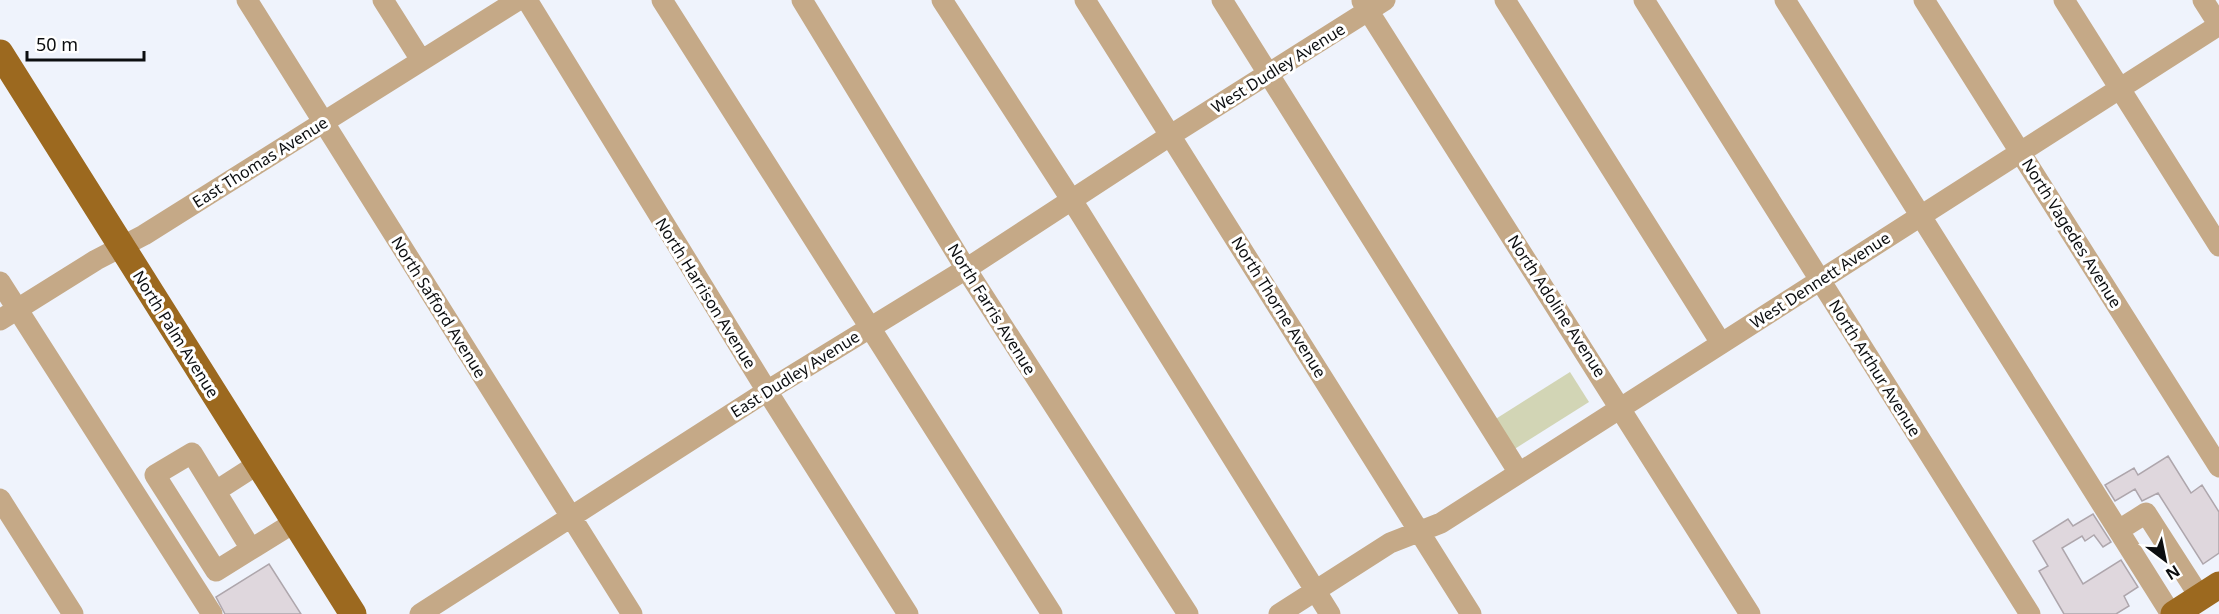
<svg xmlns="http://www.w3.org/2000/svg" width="2219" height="614" viewBox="0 0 2219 614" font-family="'Noto Sans',sans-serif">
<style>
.green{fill:#d2d5b5}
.building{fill:#dfd7dd;stroke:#aea6ac;stroke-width:1.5}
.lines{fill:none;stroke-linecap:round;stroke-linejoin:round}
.minor{stroke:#c5a987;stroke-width:21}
.major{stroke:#9c691f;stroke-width:27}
.labels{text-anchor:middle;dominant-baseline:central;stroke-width:6;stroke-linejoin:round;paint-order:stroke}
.street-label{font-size:16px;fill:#0c0e10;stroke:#fff}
</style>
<rect width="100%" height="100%" fill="#eff3fc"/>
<path class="green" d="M1570,372L1589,402L1513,450L1494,420Z"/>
<path class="building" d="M2168,456L2191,493L2202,485L2219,512V553L2203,564L2158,493L2142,501L2135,489L2115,501L2105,485L2134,468L2138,475Z
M2093,514L2111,542L2103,547L2094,535L2085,541L2082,536L2062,548L2083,584L2121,560L2138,587L2124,596L2129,606L2116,614H2064L2039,571L2048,566L2033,541L2068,519L2073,526Z
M269,564L301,614H225L216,597Z"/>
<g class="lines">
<path class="minor" d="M247,0L632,614
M383,0L421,60
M527,0L767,391L908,614
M662,0L1052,614
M802,0L966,269L1188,614
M942,0L1080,213L1330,614
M1085,0L1471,614
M1222,0L1519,473
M1505,0L1721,343
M1644,0L2030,614
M1785,0L2171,614
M1924,0L2219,467
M2064,0L2219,246
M2203,0L2219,25
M1362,1L1750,614
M0,282L212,614
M0,320L96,260L144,235L518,0
M216,491L258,464
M0,499L73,614
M2119,530L2146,513L2200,597
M251,549L192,453L155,475L216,571C242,555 269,538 295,522
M420,614L767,391L966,269L1171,135L1385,0
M1279,614L1390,543L1441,523L2219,25"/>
<path class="major" d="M0,53L353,614
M2174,614L2219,585"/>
</g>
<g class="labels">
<g class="street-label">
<text transform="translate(1278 68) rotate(-32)">West Dudley Avenue</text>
<text transform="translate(260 162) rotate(-32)">East Thomas Avenue</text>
<text transform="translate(2072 233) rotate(58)">North Vagedes Avenue</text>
<text transform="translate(1820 280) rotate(-33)">West Dennett Avenue</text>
<text transform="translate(706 293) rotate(58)">North Harrison Avenue</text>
<text transform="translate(1557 306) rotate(57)">North Adoline Avenue</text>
<text transform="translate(439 307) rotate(58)">North Safford Avenue</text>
<text transform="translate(1279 307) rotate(58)">North Thorne Avenue</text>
<text transform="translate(992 309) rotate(58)">North Farris Avenue</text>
<text transform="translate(176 334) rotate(58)">North Palm Avenue</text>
<text transform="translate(1875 368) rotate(58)">North Arthur Avenue</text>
<text transform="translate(795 374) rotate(-32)">East Dudley Avenue</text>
</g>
</g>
<g transform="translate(2165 560) rotate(148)" stroke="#ffffff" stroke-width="4.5" paint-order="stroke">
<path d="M0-4.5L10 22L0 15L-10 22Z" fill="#0c0e10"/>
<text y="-9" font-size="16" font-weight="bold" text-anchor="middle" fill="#0c0e10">N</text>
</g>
<path d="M27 51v9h117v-9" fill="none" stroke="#0c0e10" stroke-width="3"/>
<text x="36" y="51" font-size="18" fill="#0c0e10" stroke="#ffffff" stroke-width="4.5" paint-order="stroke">50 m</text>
</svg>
